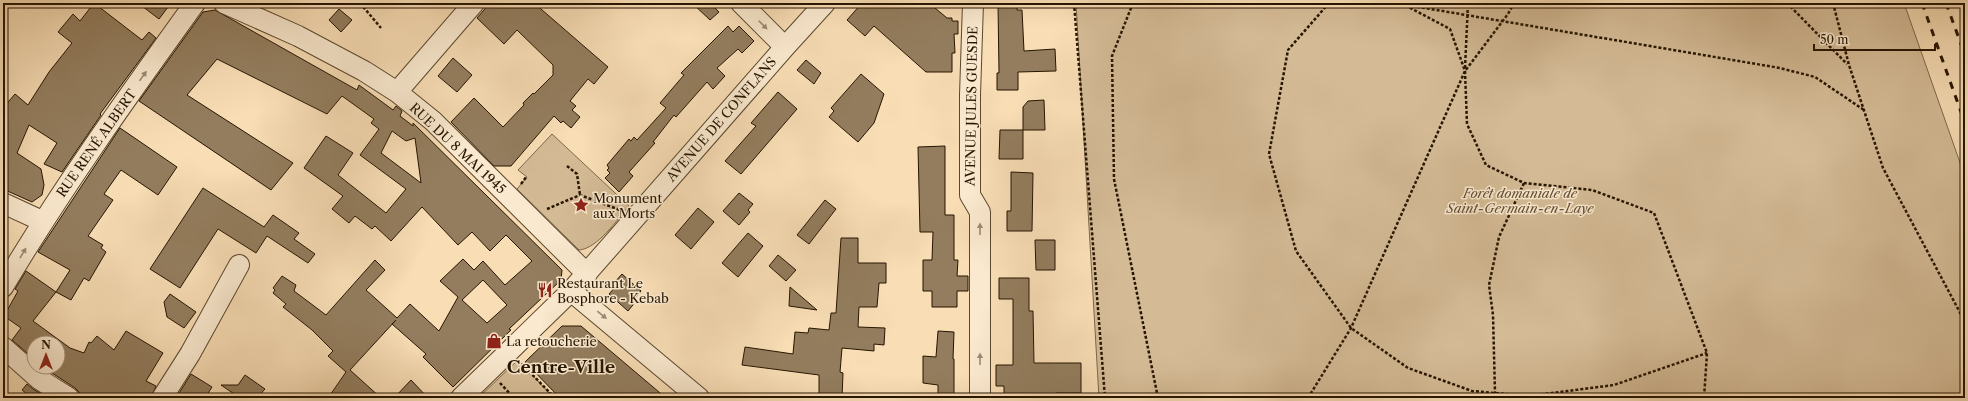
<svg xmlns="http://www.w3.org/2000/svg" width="1968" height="401" viewBox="0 0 1968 401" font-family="'Libre Caslon Text',serif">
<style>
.green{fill:#d4bb96;stroke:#7d684b}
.building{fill:#937d5e;stroke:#261500;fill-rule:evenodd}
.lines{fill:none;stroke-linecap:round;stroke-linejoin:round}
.minor-casing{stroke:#5a472d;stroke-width:22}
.path{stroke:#261500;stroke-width:2.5;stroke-dasharray:3 2;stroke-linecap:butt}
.minor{stroke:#fae9cf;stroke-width:20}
.rail{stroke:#261500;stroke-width:3;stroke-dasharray:7 7;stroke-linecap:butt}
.oneway{fill:#9b8a72}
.labels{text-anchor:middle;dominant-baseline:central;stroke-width:3;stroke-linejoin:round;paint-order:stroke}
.street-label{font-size:13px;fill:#261500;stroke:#fae9cf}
.park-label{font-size:13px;font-style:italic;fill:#634f34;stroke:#fae9cf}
.poi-label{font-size:13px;fill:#261500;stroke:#fae9cf;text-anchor:start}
.district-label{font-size:17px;font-weight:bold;fill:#261500;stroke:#fae9cf}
</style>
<rect width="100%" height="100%" fill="#f8ddb5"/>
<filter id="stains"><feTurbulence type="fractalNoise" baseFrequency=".005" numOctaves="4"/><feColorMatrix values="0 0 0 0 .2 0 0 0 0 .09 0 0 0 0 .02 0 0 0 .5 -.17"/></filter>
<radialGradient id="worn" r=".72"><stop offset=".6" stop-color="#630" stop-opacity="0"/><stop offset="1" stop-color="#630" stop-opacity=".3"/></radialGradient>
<path class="green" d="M1076,3H1904L1965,177V398H1099Z
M552,134L629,206C618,219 597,249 579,250L517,189L527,177L518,170Z
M518,360L554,398H478Z"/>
<path class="building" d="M94,3L142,40L149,32L156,38L100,114L101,115L62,172L44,164L57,143L29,125L17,153L41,169L44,185L42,195L32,202L3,189V108L15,94L28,105L49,72L72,43L58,32L73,14L80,21Z
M138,3H171L159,19Z
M490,3H534L608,67L594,84L588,79L570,101L576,106L572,110L580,117L571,128L563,121L561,123L554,116L511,166H494L451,122L474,98L503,127L524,105L523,103L533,93L534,94L553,75V65L517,30L504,44L477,18Z
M692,3H710L719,12L710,20Z
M862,3H929L947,18H952V21H958V34H954L955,53H952V72H926L874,26L865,36L847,20Z
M998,5H1017V10H1022L1024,51L1055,49L1056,71L1018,72V90H997V73H999Z
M339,9L352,20L341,32L329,20Z
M215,10L357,90L359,85L393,110L396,106L402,111L400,116L413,126V123L562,270L561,280L509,329L511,330L453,387L423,357L426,354L392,324L396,320L350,370L381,398H328L346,372L328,356L333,351L312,330L283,307L286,304L273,293L275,290L273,288L282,276L296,285L294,291L326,315L375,260L385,270L366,290L397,318L410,304L439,331L458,297L440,281L463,259L474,270L483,261L505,285L532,261L506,235L490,251L472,232L458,245L422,207L391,241L375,226L372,229L355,216L349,223L332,209L343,196L304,168L326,136L353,153L338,175L386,213L406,189L360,155L379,129L371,123L374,119L342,96L327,114L217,59L187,95L293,163L271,190L139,101L203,12ZM392,131L406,141L415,138L421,183L381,153ZM483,280L507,305L487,323L462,300Z
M728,26L733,32L739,26L754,41L742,53L738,49L717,68L725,76L713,89L707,82L676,117L674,115L653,142L655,143L629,172L633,176L619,192L605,178L610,173L607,170L609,168L607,165L629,139L631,141L634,137L637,140L666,108L660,103L684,75L681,73Z
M453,58L472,75L457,92L438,76Z
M806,60L821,73L814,84L797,70Z
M861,74L884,94L874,123L858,142L829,117L834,111L831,108Z
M778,92L797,109L741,174L725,161L756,126L751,123Z
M1044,100L1045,130H1023V107L1028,101Z
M120,128L177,167L158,195L121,170L104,194L113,200L88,236L103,245L101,248L106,252L89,281L84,278L71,300L56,292L33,321L70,348L84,353L89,342L91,343L97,336L114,350L126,331L163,353L146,381L156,386L151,398H80L79,392L75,388L43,367H58V343H34V359L12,340L21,328L4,316L18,291L15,289L26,271L56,292L70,270L38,252Z
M1000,130H1023V159H999Z
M945,146V215H954V260H958L957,276H968V291H957V307H932V291H923V260H932L933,232H920L918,147Z
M1011,172L1033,173L1032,231H1007V211H1011Z
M203,188L264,227L273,215L299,233L294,239L315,254L308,263L267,236L256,253L218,229L180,288L150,269Z
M739,193L753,204L748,210L750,212L739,225L723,211Z
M825,200L836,209L809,244L797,235Z
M698,208L714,222L691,249L675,235Z
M748,233L763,246L738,277L722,263Z
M841,238H858V263H886V283H879L877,307H859L858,327L885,328L884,345L874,344V351L842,348L840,372L843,373L842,398H819V375L742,365L745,347L793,354L795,332L808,333L809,328L829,330L831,313H836Z
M1035,240H1055V270H1036Z
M778,255L796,270L786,281L769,266Z
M622,274L641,291L635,298L637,300L628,311L609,294L617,285L614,283Z
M999,278H1029V311H1033L1034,363H1081V393H1056V398H1040V394L1004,395V386H996V365H1013V299H999Z
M790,287L817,310L789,306Z
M170,294L196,312L184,328L167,317L164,302Z
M562,326H581L666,398H560L525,362Z
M938,331L954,332L953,359H954V398H938V385L923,383V356L936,357Z
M191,374L212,387L205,398H176Z
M245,375L265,389L257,398H240L221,385H238Z
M411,380L428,398H394Z
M27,384L33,389L48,398H32L22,390Z"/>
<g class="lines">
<defs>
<path id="minor" d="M224,3L298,36L364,71L397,92L433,121L587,274
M741,3L785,47
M973,3L970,95V195L980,212V398
M397,92L474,3
M3,203L42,221
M3,287C62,188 128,96 195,3
M571,291L699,398
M3,347L39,379L69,398
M162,398L190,354L239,265
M461,398L571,291L785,47L825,3"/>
</defs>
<use href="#minor" class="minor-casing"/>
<path class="path" d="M360,3L381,28
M1074,3L1105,398
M1133,3L1112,56L1114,179L1158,398
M1329,3L1288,50L1269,154L1296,251L1351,328L1408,368L1472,391L1529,396L1614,385L1707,353
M1394,3L1402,4
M1401,3L1450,29L1465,71L1467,124L1486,165L1524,183L1592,190L1654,213L1707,353L1704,398
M1787,3L1847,64
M1833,3L1849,65L1883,168L1965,322
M1407,5L1780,68L1815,77L1864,110
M1465,68L1468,3
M567,166L577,174L580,195
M521,184L527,176
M547,209L580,195L620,210
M522,364L555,398
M500,383L514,398
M545,398L550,393
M1308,398L1351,328L1465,71L1508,14L1514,3
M1491,398L1495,393L1493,315L1489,285L1499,237L1524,183"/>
<use href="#minor" class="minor"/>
<path class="rail" d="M1922,3L1965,123
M1946,3L1965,55"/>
</g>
<defs><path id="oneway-solid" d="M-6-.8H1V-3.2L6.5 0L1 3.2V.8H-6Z"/></defs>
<g class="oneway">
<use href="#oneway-solid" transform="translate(763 25) rotate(45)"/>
<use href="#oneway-solid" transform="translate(143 76) rotate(-54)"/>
<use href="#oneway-solid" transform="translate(980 229) rotate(-90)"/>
<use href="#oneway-solid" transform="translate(23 253) rotate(-59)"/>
<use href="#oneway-solid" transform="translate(602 315) rotate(39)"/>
<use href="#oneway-solid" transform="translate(980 359) rotate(-90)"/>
</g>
<defs>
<symbol id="sight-bare" viewBox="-9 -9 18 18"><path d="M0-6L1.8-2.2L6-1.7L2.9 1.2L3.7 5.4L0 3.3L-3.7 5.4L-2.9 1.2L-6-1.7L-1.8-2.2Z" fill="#8f2418" stroke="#fae9cf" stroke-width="2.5" paint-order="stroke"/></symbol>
<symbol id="restaurant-bare" viewBox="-9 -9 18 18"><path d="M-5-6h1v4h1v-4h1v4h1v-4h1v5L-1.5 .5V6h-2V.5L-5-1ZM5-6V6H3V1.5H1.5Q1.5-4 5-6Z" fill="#8f2418" stroke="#fae9cf" stroke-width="2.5" paint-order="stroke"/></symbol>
<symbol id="shop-bare" viewBox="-9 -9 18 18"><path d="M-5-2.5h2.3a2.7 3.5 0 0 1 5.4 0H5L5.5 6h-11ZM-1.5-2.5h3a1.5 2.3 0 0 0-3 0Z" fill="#8f2418" stroke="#fae9cf" stroke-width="2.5" paint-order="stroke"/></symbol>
</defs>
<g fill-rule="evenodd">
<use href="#sight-bare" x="570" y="194" width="22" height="22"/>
<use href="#restaurant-bare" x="534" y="279" width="22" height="22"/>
<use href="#shop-bare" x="483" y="330" width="22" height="22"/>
</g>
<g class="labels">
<g class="street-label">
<text transform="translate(971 106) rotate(-89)">AVENUE JULES GUESDE</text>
<text transform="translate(721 119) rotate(-49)">AVENUE DE CONFLANS</text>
<text transform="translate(96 143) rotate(-55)">RUE RENÉ ALBERT</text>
<text transform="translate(458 148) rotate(43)">RUE DU 8 MAI 1945</text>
</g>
<g class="park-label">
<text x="1520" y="193">Forêt domaniale de<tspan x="1520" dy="15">Saint-Germain-en-Laye</tspan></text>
</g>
<g class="poi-label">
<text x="593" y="198">Monument<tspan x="593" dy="15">aux Morts</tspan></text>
<text x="557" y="283">Restaurant Le<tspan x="557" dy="15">Bosphore - Kebab</tspan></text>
<text x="506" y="341">La retoucherie</text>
</g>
<g class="district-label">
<text x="561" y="367">Centre-Ville</text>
</g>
</g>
<rect width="1968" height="401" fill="none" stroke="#f8ddb5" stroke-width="16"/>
<rect x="4" y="4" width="1960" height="393" fill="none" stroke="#261500" stroke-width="2"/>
<rect x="8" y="8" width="1952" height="385" fill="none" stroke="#261500"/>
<g transform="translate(46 355)"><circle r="19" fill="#fae9cf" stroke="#a5947c"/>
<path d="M0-3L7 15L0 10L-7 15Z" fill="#8f2418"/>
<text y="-6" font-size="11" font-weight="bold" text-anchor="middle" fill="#261500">N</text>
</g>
<path d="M1814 44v6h121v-6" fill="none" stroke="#261500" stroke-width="2"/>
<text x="1820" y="44" font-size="12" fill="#261500" stroke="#fae9cf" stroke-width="3" paint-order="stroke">50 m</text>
<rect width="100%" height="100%" filter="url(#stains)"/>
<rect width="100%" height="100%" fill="url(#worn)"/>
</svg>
